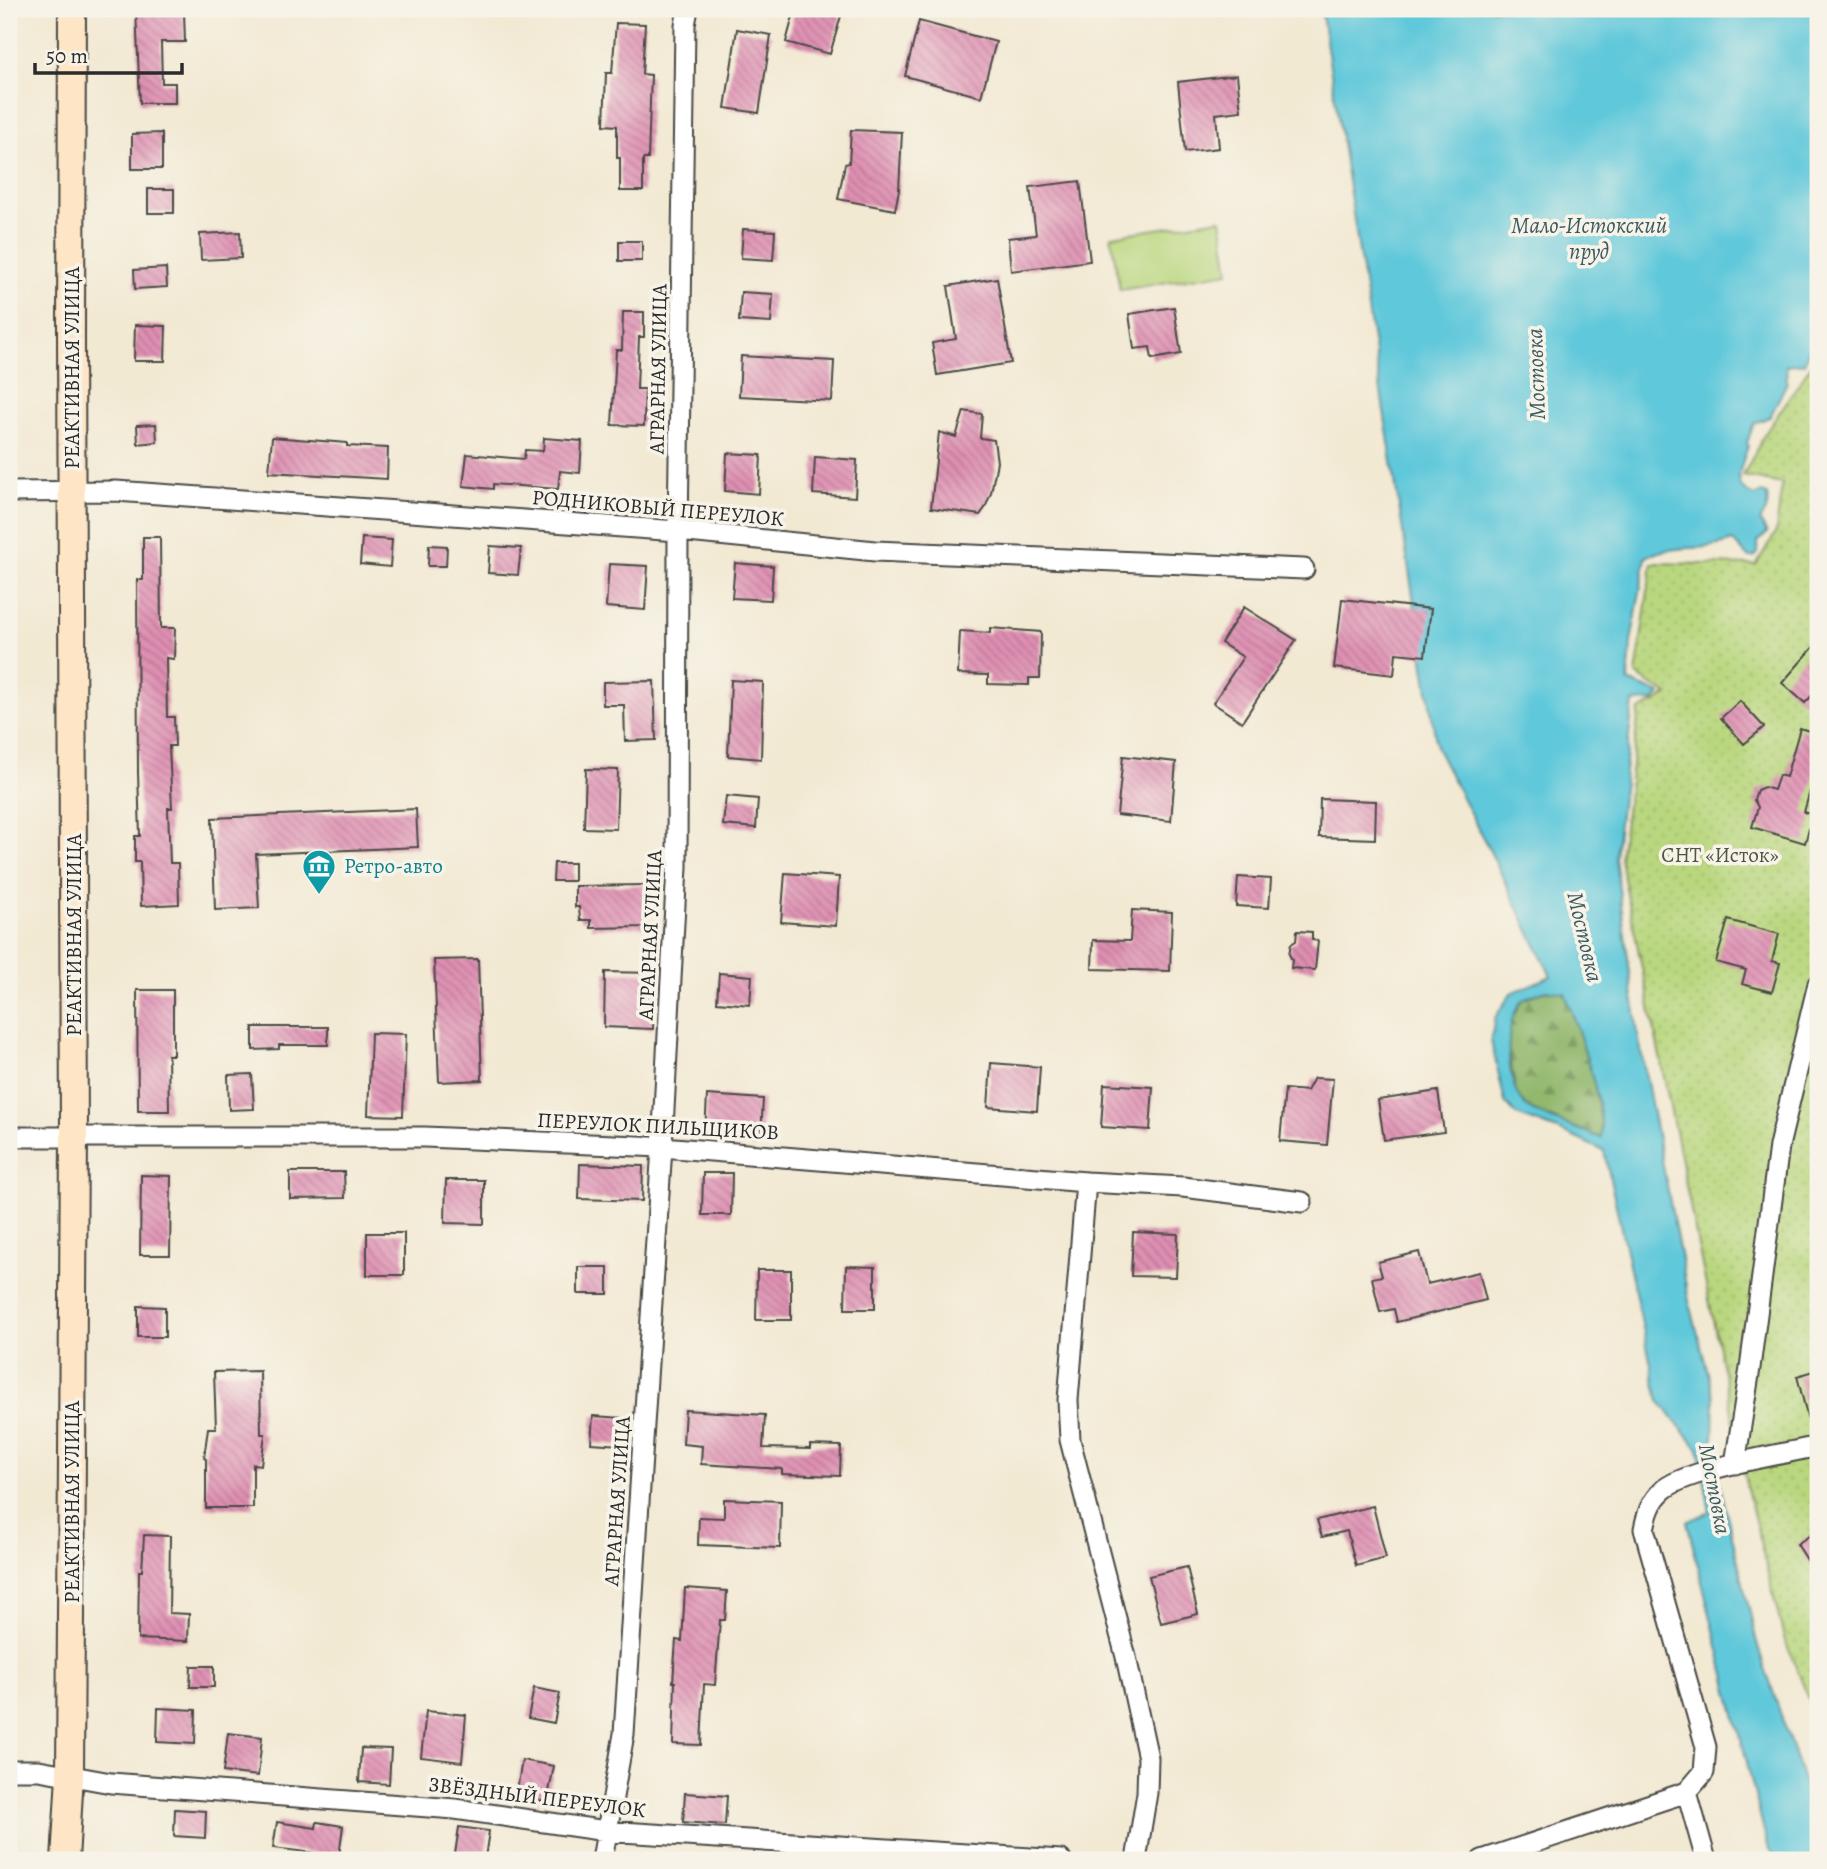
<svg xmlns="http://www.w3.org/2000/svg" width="1827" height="1869" viewBox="0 0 1827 1869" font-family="Alegreya,serif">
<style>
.grass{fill:url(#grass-dots);stroke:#728154;stroke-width:2}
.forest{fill:url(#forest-firs);stroke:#5e724c;stroke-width:2}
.park{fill:#b9d77e;stroke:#728154;stroke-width:2}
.water{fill:#5fc8da;stroke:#457a82;stroke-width:2;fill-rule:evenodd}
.building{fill:url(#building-back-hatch)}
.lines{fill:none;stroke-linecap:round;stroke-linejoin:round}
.minor-casing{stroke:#494844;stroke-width:23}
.secondary-casing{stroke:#494844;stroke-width:30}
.minor{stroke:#fff;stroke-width:19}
.secondary{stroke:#fee5c5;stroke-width:26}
.labels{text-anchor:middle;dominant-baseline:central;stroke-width:7;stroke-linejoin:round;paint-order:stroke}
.street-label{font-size:21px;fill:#2b2b2b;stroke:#f7f3e8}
.park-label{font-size:21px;fill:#4e5640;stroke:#f7f3e8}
.culture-label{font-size:21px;fill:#0d838f;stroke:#f7f3e8;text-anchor:start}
.water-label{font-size:23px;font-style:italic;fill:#3b5a60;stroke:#f7f3e8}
</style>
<defs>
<pattern id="grass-dots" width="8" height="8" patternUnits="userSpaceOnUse" patternTransform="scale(1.75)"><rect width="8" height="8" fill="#b9d77e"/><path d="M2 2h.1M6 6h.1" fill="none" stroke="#9fb96d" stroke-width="1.8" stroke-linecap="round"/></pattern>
<pattern id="forest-firs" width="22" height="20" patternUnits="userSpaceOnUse" patternTransform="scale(1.75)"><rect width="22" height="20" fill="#92b86d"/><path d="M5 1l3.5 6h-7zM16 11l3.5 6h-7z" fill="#77965a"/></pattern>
<pattern id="building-back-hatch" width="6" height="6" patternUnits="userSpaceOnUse" patternTransform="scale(1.75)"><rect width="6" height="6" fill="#df8fb2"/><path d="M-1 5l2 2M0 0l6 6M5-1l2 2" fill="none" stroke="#b57591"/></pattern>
</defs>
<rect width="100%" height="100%" fill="#f7f3e8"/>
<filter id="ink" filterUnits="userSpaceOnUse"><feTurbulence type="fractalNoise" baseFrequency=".0143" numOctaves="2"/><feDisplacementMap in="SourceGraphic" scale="14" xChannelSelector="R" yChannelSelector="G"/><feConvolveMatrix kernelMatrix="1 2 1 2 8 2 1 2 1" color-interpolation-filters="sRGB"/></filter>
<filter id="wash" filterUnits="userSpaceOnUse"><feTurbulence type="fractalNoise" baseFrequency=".00686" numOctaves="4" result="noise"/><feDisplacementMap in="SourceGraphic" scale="28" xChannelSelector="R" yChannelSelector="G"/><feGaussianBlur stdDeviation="1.57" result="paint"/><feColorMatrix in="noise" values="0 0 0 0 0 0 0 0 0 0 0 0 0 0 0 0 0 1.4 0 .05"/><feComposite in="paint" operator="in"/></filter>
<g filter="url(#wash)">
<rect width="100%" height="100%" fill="#f2e9d3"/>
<path class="grass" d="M1818,355V1721L1784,1638L1747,1488L1620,859L1639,711L1668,695L1636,675L1652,563L1756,565L1776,532L1782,484L1743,476L1764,435Z"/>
<path class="forest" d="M1546,990L1564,992C1581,1034 1601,1094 1602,1139L1527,1108L1516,1094L1508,1046L1511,1020L1522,1000Z"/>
<path class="park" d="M1221,219L1229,272L1120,290L1111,236Z"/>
<path class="water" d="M1321,9H1818V347H1810L1804,363L1786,365L1787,382L1770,417L1754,423L1747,443L1748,446C1742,466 1728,488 1756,496L1762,493L1767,495C1769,506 1766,512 1760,521L1767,533L1758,542V553L1754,557H1748L1733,541C1704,552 1671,544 1646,557L1631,642L1628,681L1660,694L1654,701L1633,702L1615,858L1638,1035L1688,1296L1714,1396L1713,1455L1758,1647L1818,1825V1860H1777L1768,1847L1687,1522L1710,1512L1699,1449L1659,1401L1604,1151L1563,1132L1516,1115L1505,1102L1491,1041L1495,1018L1511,993L1551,976L1494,859L1437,749ZM1546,990L1565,993C1577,1026 1605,1105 1601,1138C1585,1131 1538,1116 1527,1107C1505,1089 1502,1021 1522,1001C1527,996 1539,993 1546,990Z"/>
<g id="blocks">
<path class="building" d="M136,9H166V12H184L185,42H161L162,83H175V103H140Z
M795,9H843L830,54L786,42Z
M919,21L996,42L981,97L905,76Z
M616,23L645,24L642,74L651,75L648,159H643V191H620V158H617V126L604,125L606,73H612Z
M737,29L771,35L759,113L725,108Z
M1237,75L1241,111L1216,114L1219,148L1185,152L1178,82Z
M851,130L902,132L899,190L895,210L838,199L845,164L849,163Z
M162,133V169H132V134Z
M1080,181L1090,261L1011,271L1008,238L1036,235L1030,187Z
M148,189H174V213H148Z
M743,229L775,231L773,260L741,258Z
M240,232L241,258L201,260L200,234Z
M619,241H642V261H619Z
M166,268L167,287L135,289L134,270Z
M997,278L1011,363L937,375L932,343L956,339L948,286Z
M741,292L773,294L771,323L739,321Z
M1174,307L1181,354L1152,359L1150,347L1134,349L1129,314Z
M623,312H644V337H639L637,389H645L644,426L612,425L616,350H622Z
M135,325L166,326L165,361H134Z
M741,356L834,361L832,401L739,396Z
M964,411L982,414L980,438L994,440L997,462L991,493L985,508L980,515L931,508L939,432L956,437Z
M156,424L157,442L138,444L137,425Z
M272,437L347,443V446L388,448L387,479L269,472Z
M544,438L582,441L580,473L560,471L558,489L493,484V489L463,486L467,454L524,459L525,450L543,451Z
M727,453L761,455L759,494L725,491Z
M815,457L857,460L855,497L813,494Z
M143,537H160L161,628H175L174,659L166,658L167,717H174L175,746H169L172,808H168L170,863H178L179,904L141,906L140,862H135V836H140L138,772L137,580H143Z
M362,538L392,540L390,567L360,564Z
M429,545L447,546L446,566H428Z
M490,546L521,548L518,575L488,573Z
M735,563L773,566L771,600L732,598Z
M609,564L648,566L645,610L606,607Z
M1342,599L1431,609L1425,656L1396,653L1394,675L1334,668Z
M1244,607L1296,640L1242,722L1213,703L1243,657L1221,643Z
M990,628L1041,632L1040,678H1029V685L988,684V675L958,674L960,631L990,633Z
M1818,642V689L1805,703L1782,683Z
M731,680L763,682L761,759L728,756Z
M654,681L656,740L625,741L624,705H603V682Z
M1740,701L1764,727L1744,744L1721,718Z
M1800,728L1818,734V763L1804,812L1813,815L1805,843L1752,827L1758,807L1754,800L1757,790L1764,787L1774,790L1779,775L1786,777Z
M1123,756L1176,762L1171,821L1117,815Z
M586,769L618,770L616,829L584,828Z
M726,796L758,799L756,828L723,825Z
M1320,799L1376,801L1375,839L1319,837Z
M416,809L418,847L256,854L259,908L215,910L212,818Z
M554,863H574V881H553Z
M785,873L839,877L836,926L781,922Z
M1238,877L1271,879L1269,908L1236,906Z
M644,885L645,927L591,928V920H580L579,907H575V886Z
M1132,910L1172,912L1170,971L1092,969L1093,940L1130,941Z
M1728,920L1779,934L1772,961L1780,963L1772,992L1742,984L1746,970L1716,962Z
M1297,931L1312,932V940L1318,941L1315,970L1291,968L1292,960L1289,954L1291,944L1296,941Z
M478,959L482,1080L439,1082L434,960Z
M605,972L654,973L653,1029L604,1027Z
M719,973L752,976L750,1005L717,1002Z
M137,990H173V1055H168L169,1111H138Z
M253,1027H328V1045H279V1049L253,1050Z
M371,1033L406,1034L403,1116L368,1115Z
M991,1063L1040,1067L1037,1111L988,1107Z
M252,1074L254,1109L229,1110L228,1075Z
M1314,1078L1333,1079L1327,1145L1280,1141L1285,1089L1307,1091Z
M1104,1084L1153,1087L1150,1130L1101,1127Z
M1438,1091L1444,1132L1384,1140L1378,1100Z
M707,1095L763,1099L761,1137L705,1133Z
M580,1164L643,1166L642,1201L579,1199Z
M290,1172H344L345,1198L290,1199Z
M703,1173H732L731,1215H702Z
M141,1175L171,1176L170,1255H140Z
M446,1180H484V1224L445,1223Z
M1133,1232L1178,1234L1176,1277L1131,1276Z
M367,1233H404V1275H367Z
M1419,1252L1427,1284L1479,1272L1486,1300L1397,1322L1394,1309L1380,1312L1372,1278L1382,1276L1378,1262Z
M846,1266L875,1267V1309H845Z
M578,1267H608V1294H578Z
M757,1270H791V1320H756Z
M138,1306L165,1307V1337H138Z
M1818,1370V1434L1812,1435L1797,1376Z
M260,1371L261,1434H265L261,1465L253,1464V1508H206V1459L204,1458L208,1428H216L214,1372Z
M685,1410L765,1415L763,1448L810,1449V1445L841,1446L840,1476L782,1474V1469L701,1464L702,1446L683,1444Z
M593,1416L623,1418L621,1445L591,1443Z
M724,1499L781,1501L780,1548L698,1545L699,1517L724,1518Z
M1373,1506L1386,1558L1356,1566L1347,1531L1322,1537L1317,1520Z
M1818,1530V1577L1797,1544Z
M144,1535L170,1536L169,1613L189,1614L188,1641L138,1639L139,1571H142Z
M1187,1567L1198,1614L1161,1623L1149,1576Z
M685,1588L727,1591L725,1620H720L715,1685L704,1684L701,1745L673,1744L675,1682H673L676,1640L682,1641Z
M191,1666H214V1687H190Z
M534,1688L560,1693L554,1723L528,1718Z
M158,1708L196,1710L195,1744L157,1742Z
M426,1711L466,1715L462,1762L421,1757Z
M228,1733L262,1737L258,1776L223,1772Z
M361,1748L391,1749L389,1784L359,1782Z
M522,1760L554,1766L547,1802L516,1796Z
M685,1793L727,1796L725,1825L683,1822Z
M175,1809L206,1811L205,1838L174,1836Z
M277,1822L316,1828L317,1822L343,1826L339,1856L273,1848Z
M459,1827L489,1831L485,1858L455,1854Z"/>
</g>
</g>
<g filter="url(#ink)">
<use href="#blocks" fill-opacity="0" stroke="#494844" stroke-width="2"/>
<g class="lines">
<defs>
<path id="minor" d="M9,492L116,491L678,531L875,551L1304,569
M9,1137H425L662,1147L1086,1182L1183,1187L1302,1202
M1086,1182L1068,1400L1070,1440L1126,1657L1148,1758L1147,1793L1136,1860
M1735,1464L1750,1368L1779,1146L1818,984
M9,1770H39L111,1783L455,1809L606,1831L1061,1860
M1687,1792L1704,1772L1706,1747L1644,1529C1647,1514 1651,1501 1662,1491C1685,1469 1785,1454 1818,1446
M1687,1792L1706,1860
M602,1860L624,1734L662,1147L677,867L678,531L685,25L688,9
M1482,1860L1687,1792"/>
<path id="secondary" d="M65,1860L70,1775L74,1137L71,336L72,9"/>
</defs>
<use href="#minor" class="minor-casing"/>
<use href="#secondary" class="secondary-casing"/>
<use href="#minor" class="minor"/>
<use href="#secondary" class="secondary"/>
</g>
</g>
<defs>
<symbol id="museum-pin" viewBox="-11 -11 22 30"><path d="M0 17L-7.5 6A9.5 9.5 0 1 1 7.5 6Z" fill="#0f9aa8" stroke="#f7f3e8"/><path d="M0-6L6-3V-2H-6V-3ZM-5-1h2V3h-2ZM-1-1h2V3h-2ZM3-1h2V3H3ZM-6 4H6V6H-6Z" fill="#fff"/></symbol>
</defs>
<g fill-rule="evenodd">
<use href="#museum-pin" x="300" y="847" width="38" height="52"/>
</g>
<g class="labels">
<g class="street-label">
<text transform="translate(72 368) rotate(-90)">РЕАКТИВНАЯ УЛИЦА</text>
<text transform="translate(658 369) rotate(-89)">АГРАРНАЯ УЛИЦА</text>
<text transform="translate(658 508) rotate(5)">РОДНИКОВЫЙ ПЕРЕУЛОК</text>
<text transform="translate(74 935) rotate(-90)">РЕАКТИВНАЯ УЛИЦА</text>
<text transform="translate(650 935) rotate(-87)">АГРАРНАЯ УЛИЦА</text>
<text transform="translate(658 1126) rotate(3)">ПЕРЕУЛОК ПИЛЬЩИКОВ</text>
<text transform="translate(617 1501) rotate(-86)">АГРАРНАЯ УЛИЦА</text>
<text transform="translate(72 1502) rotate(-90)">РЕАКТИВНАЯ УЛИЦА</text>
<text transform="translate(537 1797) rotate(7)">ЗВЁЗДНЫЙ ПЕРЕУЛОК</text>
</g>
<g class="park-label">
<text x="1720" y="855">СНТ «Исток»</text>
</g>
<g class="culture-label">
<text x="344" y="866">Ретро-авто</text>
</g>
<g class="water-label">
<text x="1589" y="225">Мало-Истокский<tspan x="1589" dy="26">пруд</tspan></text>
<text transform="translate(1536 374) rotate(-92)">Мостовка</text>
<text transform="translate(1585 937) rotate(77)">Мостовка</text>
<text transform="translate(1715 1489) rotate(79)">Мостовка</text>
</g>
</g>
<rect width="1827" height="1869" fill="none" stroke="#f7f3e8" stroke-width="35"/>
<path d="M35 63v10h147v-10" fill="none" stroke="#2b2b2b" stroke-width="3.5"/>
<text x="46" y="63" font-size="21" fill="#2b2b2b" stroke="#f7f3e8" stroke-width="5" paint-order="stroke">50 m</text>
</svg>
